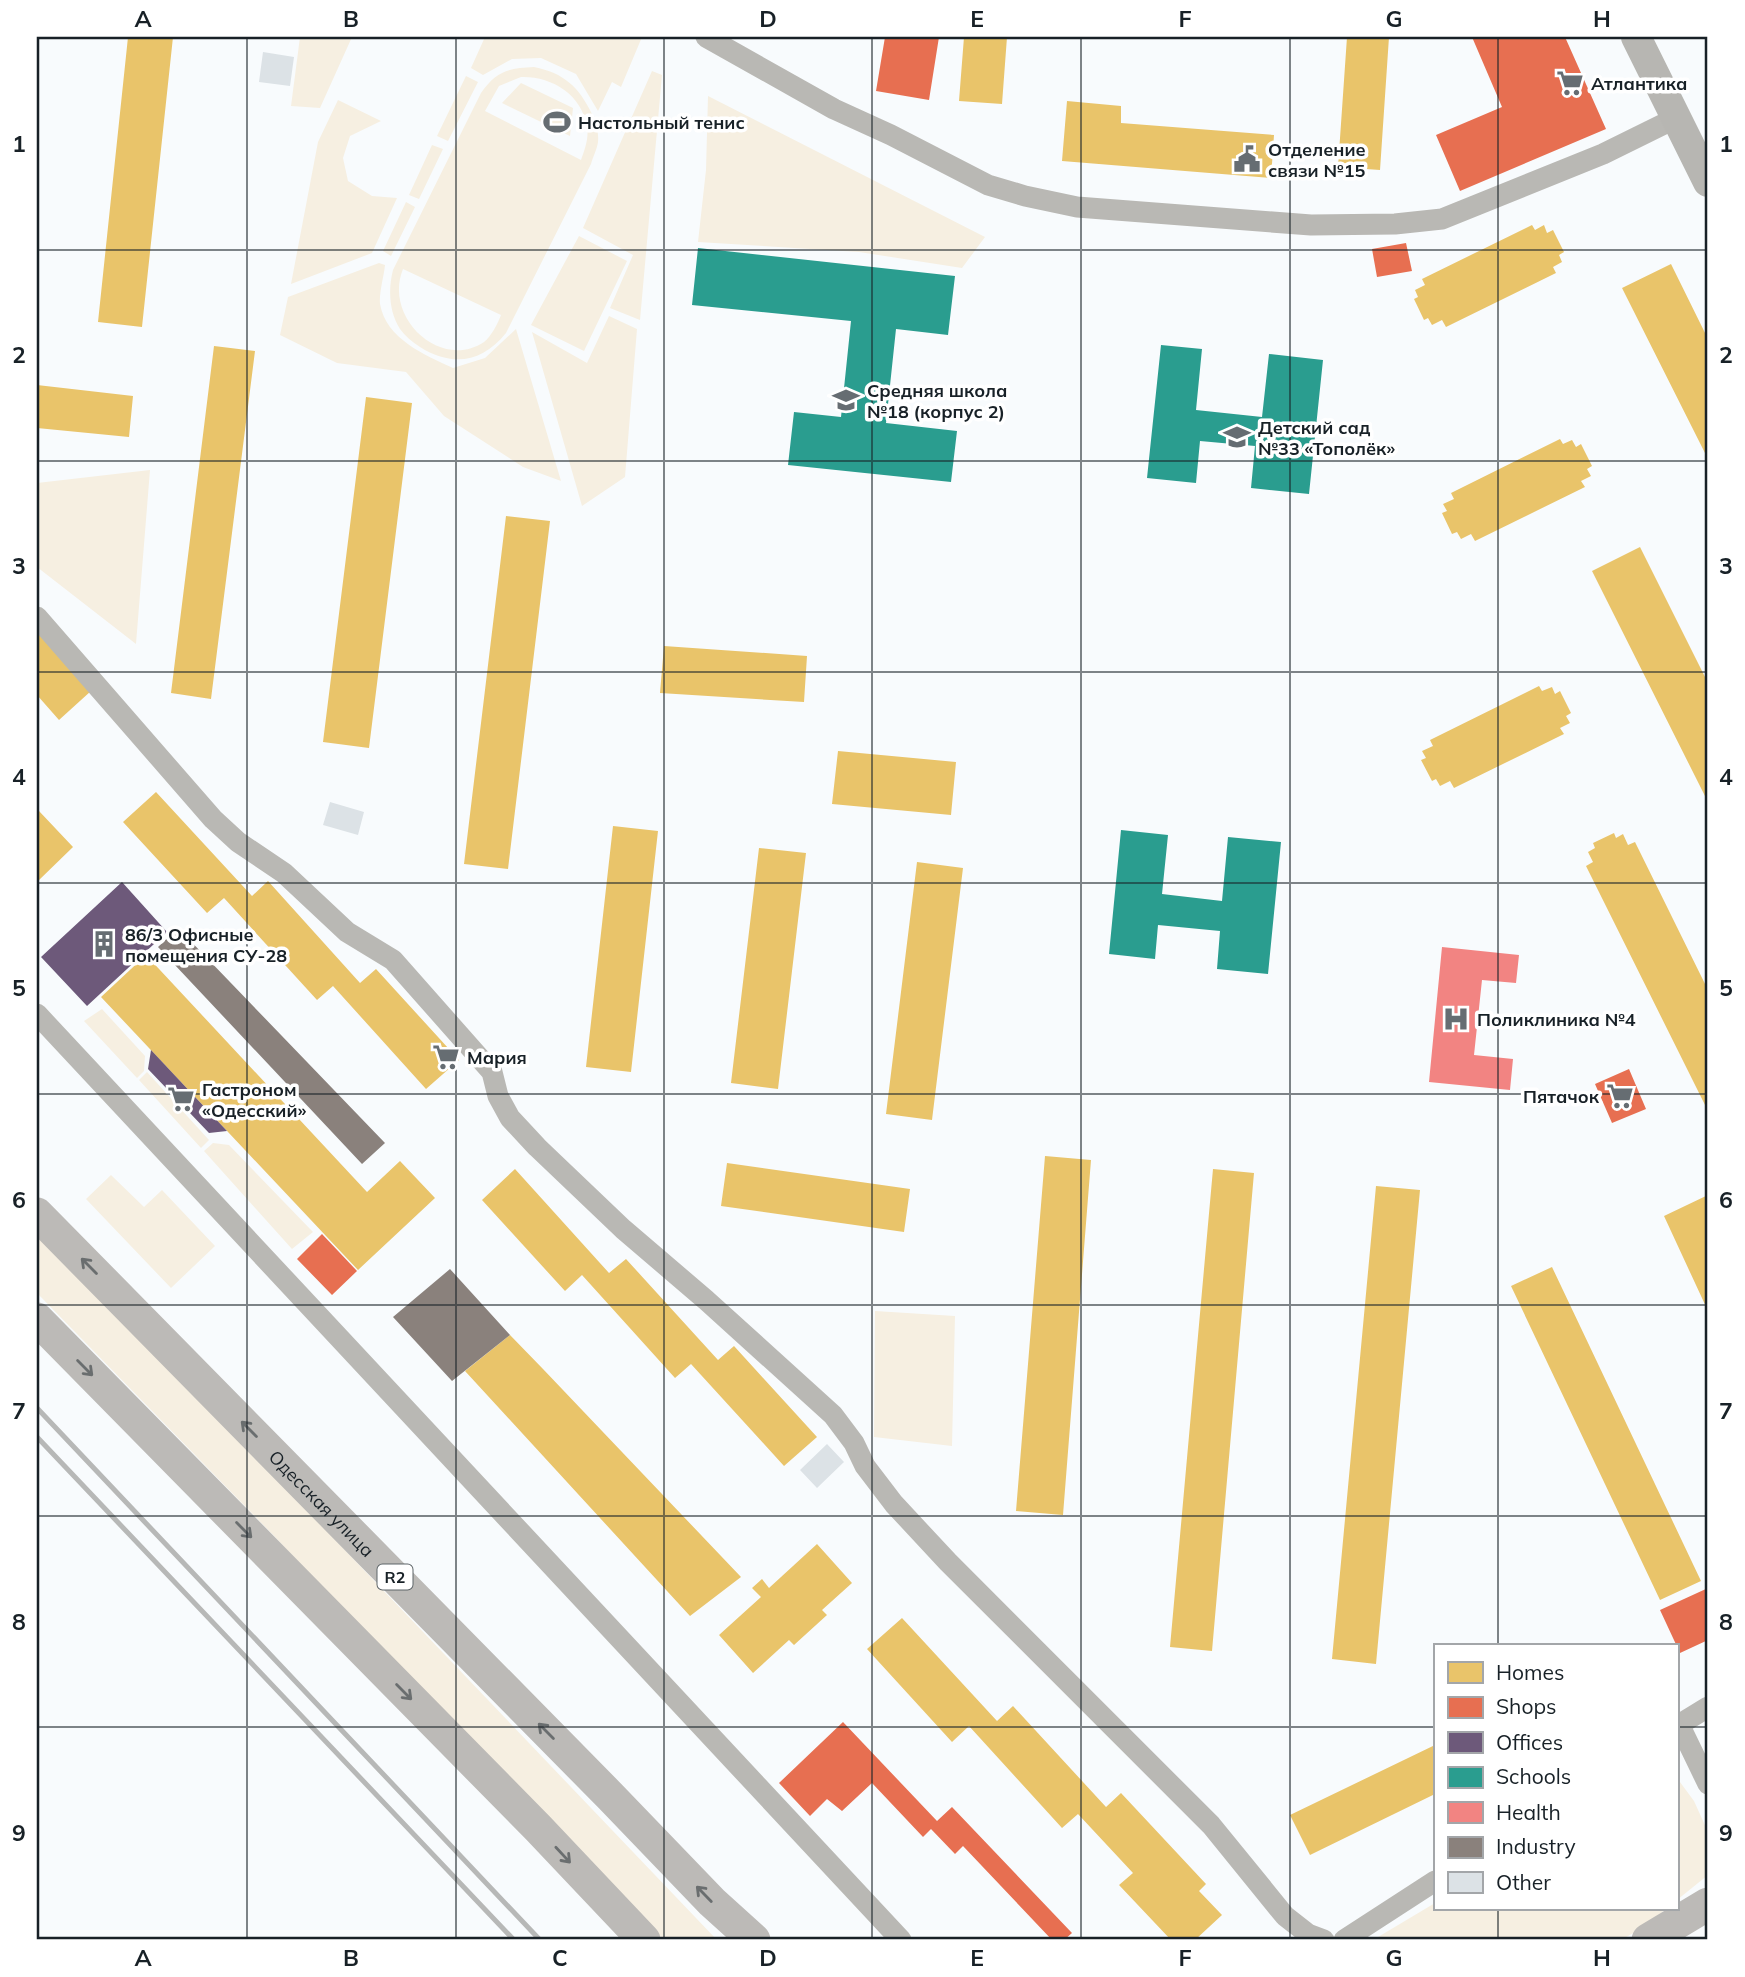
<svg xmlns="http://www.w3.org/2000/svg" width="1745" height="1977" viewBox="0 0 1745 1977" font-family="Mulish,sans-serif">
<style>
.green{fill:#f6efe1;fill-rule:evenodd}
.homes{fill:#e9c46a}
.shops{fill:#e76f51}
.offices{fill:#6d597a}
.schools{fill:#2a9d8f}
.health{fill:#f28482}
.industry{fill:#8a817c}
.building{fill:#dce2e6}
.lines{fill:none;stroke-linecap:round;stroke-linejoin:round}
.street{stroke:#b9b8b4;stroke-width:21}
.secondary{stroke:#b7b6b2;stroke-width:30}
.primary{stroke:#bcbab7;stroke-width:33}
.rail{stroke:#b7b8b7;stroke-width:5}
.oneway{stroke:#6a6e6f}
.grid{fill:none;stroke:#182127;stroke-width:2;stroke-opacity:0.55}
.labels{text-anchor:middle;dominant-baseline:central;stroke-width:7;stroke-linejoin:round;paint-order:stroke}
.shield{fill:#fff;stroke:#5d6468;stroke-width:2}
.shield-label{font-size:16px;font-weight:bold;fill:#182127}
.poi-label{font-size:18px;font-weight:bold;fill:#182127;stroke:#fff;text-anchor:start}
.street-label{font-size:18px;fill:#182127;stroke:#fff}
.neatline{fill:none;stroke:#182127;stroke-width:2.5}
.grid-label{font-size:23px;text-anchor:middle;font-weight:bold;fill:#182127}
</style>
<rect width="100%" height="100%" fill="#f8fbfd"/>
<path class="green" d="M300,37H352L320,108L291,106Z
M485,37H642L621,87L612,82L598,111L576,74L541,58L512,59L483,75L471,68Z
M534,67C564,73 579,87 592,114C596,122 599,133 598,142C597,149 593,157 591,164L506,333C482,363 452,367 420,347C412,342 405,336 400,329C389,312 388,289 393,270L481,93C496,71 509,68 534,67ZM521,77C551,76 582,94 587,127C589,138 585,149 581,160L485,111L499,86ZM403,269L501,315C498,323 491,337 484,342C441,371 383,318 403,269Z
M652,71L662,75L640,320L610,308L633,255L583,228Z
M466,76L478,82L448,141L437,136Z
M521,83L573,108L570,136L502,103Z
M708,96L985,237L962,268L859,252L698,242L706,170Z
M338,100L381,121L350,136L343,158L348,181L372,196L397,198L372,253L291,284L318,142Z
M432,145L443,149L419,199L409,195Z
M406,202L415,207L391,256L383,251Z
M579,236L627,261L584,351L531,325Z
M379,263L385,265C384,276 379,292 380,304C386,339 425,355 453,368L485,358L516,329L561,481L523,467L444,416L406,372L337,363L280,335L288,297Z
M609,316L637,329L625,477L582,506L532,332L587,363Z
M150,470L136,644L37,567V483Z
M102,1009L145,1056L144,1071L137,1078L84,1021Z
M147,1072L209,1140L201,1148L139,1080Z
M213,1143L229,1145L313,1232L292,1249L204,1151Z
M111,1175L144,1207L162,1190L215,1246L171,1288L86,1199Z
M37,1231L173,1370L717,1940H664L519,1799L275,1537L37,1293Z
M875,1311L955,1316L952,1446L874,1437Z
M1677,1778L1694,1801L1708,1832V1875L1677,1900Z
M1435,1903V1909H1666L1642,1928L1621,1940H1373Z"/>
<path class="homes" d="M128,37H173L142,327L98,322Z
M964,37H1007L1002,104L959,101Z
M1347,37H1389L1380,170L1338,167Z
M1067,101L1121,106V123L1274,135L1271,178L1062,161Z
M1532,225L1535,230L1544,225L1547,233L1553,230L1564,252L1559,255L1562,262L1553,267L1556,273L1446,327L1442,320L1432,325L1428,318L1424,320L1414,299L1418,297L1415,290L1425,285L1422,279Z
M1671,264L1708,339V459L1622,288Z
M214,346L255,351L211,699L171,693Z
M37,385L133,396L129,437L37,428Z
M366,397L412,403L369,748L323,742Z
M1560,439L1563,444L1572,440L1576,447L1581,444L1592,466L1587,469L1591,476L1581,481L1585,487L1475,541L1471,534L1461,539L1457,532L1452,534L1442,513L1447,511L1443,504L1454,499L1451,493Z
M506,516L550,521L508,869L464,864Z
M1640,547L1708,683V802L1592,571Z
M37,630L91,691L59,720L37,695Z
M664,646L807,656L804,702L660,693Z
M1539,686L1542,691L1552,687L1555,694L1560,691L1571,713L1566,716L1570,723L1560,728L1564,734L1454,788L1450,781L1440,786L1436,779L1432,781L1421,760L1426,758L1422,751L1433,746L1430,740Z
M838,751L956,762L951,815L832,804Z
M156,792L252,896L268,881L360,983L376,969L459,1060L426,1089L333,986L317,1000L224,898L207,913L123,822Z
M39,811L73,847L37,882V813Z
M613,826L658,831L631,1072L586,1067Z
M1614,833L1616,838L1623,834L1628,845L1635,842L1708,990V1106L1706,1107L1586,866L1593,862L1588,852L1595,848L1593,843Z
M759,848L806,853L778,1089L731,1083Z
M917,862L963,868L932,1120L886,1114Z
M146,955L367,1192L400,1161L435,1198L358,1270L101,997Z
M1045,1156L1091,1160L1063,1515L1016,1511Z
M727,1163L910,1189L904,1232L721,1206Z
M515,1169L609,1273L626,1259L718,1360L734,1346L817,1437L784,1466L691,1364L675,1378L582,1275L565,1291L482,1200Z
M1213,1169L1254,1173L1212,1651L1170,1647Z
M1376,1186L1420,1190L1376,1664L1332,1659Z
M1708,1195V1311L1664,1216Z
M1552,1267L1701,1581L1660,1600L1511,1286Z
M510,1335L543,1369L741,1577L690,1616L465,1371Z
M817,1544L852,1583L822,1610L827,1615L794,1645L789,1640L753,1673L719,1635L761,1597L752,1588L762,1579L769,1588Z
M902,1618L997,1721L1013,1706L1106,1807L1121,1793L1206,1884L1199,1891L1222,1915L1195,1940H1171L1119,1885L1133,1873L1078,1814L1062,1828L969,1726L952,1742L867,1649Z
M1435,1745V1794L1310,1855L1290,1815Z"/>
<path class="shops" d="M885,37H939L929,100L876,91Z
M1472,37H1565L1606,129L1460,191L1436,135L1502,107Z
M1406,243L1412,271L1377,277L1372,249Z
M1629,1069L1646,1109L1612,1123L1595,1084Z
M322,1234L357,1271L332,1295L297,1259Z
M1708,1588V1640L1680,1653L1660,1610Z
M843,1722L937,1821L952,1807L1072,1933L1064,1940H1052L963,1846L955,1854L931,1829L923,1837L872,1783L842,1811L827,1799L810,1816L779,1783Z"/>
<path class="offices" d="M122,882L167,932L87,1006L41,957Z
M151,1050L227,1131L209,1133L148,1069Z"/>
<path class="schools" d="M698,248L955,276L948,335L896,329L886,423L957,431L951,482L788,465L794,412L841,417L851,321L692,305Z
M1161,345L1202,349L1196,410L1262,417L1269,354L1323,360L1309,494L1251,488L1255,446L1200,441L1196,483L1147,478Z
M1121,830L1168,835L1162,894L1222,901L1228,837L1281,842L1268,974L1217,969L1220,931L1158,925L1155,959L1109,954Z"/>
<path class="health" d="M1442,947L1519,955L1516,983L1482,980L1474,1055L1513,1059L1510,1090L1429,1082Z"/>
<path class="industry" d="M178,928L385,1143L362,1164L158,947Z
M450,1269L510,1335L452,1381L393,1317Z"/>
<path class="building" d="M263,52L294,57L290,86L259,82Z
M330,802L364,812L358,835L323,825Z
M827,1444L844,1462L817,1488L800,1470Z"/>
<g class="lines">
<path class="street" d="M706,37L834,109L891,135L988,185L1025,196L1077,207L1311,225L1395,224L1442,219L1603,154L1676,118
M37,617L213,819L238,842L284,873L347,932L393,960L492,1072L498,1096L510,1118L537,1147L623,1229L706,1300L833,1415L854,1443L865,1466L894,1504L948,1562L1211,1825L1285,1916L1308,1934L1324,1940
M37,1014L901,1940
M1679,1724L1708,1784
M1677,1726L1708,1707
M1344,1940L1435,1881"/>
<path class="secondary" d="M1636,37L1708,182"/>
<g class="primary">
<path id="s1" d="M37,1214L611,1797L712,1902L754,1940"/>
<path d="M37,1319L538,1828L644,1940"/>
<path d="M1648,1940L1708,1904"/>
</g>
<path class="rail" d="M37,1408L540,1940
M37,1437L514,1940"/>
</g>
<defs><path id="oneway-shaft" d="M-6 0H5M1.5-3L5.5 0L1.5 3" fill="none" stroke-width="1.6" stroke-linecap="round" stroke-linejoin="round" transform="scale(1.75)"/></defs>
<g class="oneway">
<use href="#oneway-shaft" transform="translate(89 1266) rotate(-135)"/>
<use href="#oneway-shaft" transform="translate(85 1368) rotate(45)"/>
<use href="#oneway-shaft" transform="translate(249 1429) rotate(-135)"/>
<use href="#oneway-shaft" transform="translate(244 1530) rotate(45)"/>
<use href="#oneway-shaft" transform="translate(404 1692) rotate(45)"/>
<use href="#oneway-shaft" transform="translate(546 1731) rotate(-135)"/>
<use href="#oneway-shaft" transform="translate(563 1855) rotate(47)"/>
<use href="#oneway-shaft" transform="translate(704 1894) rotate(-134)"/>
</g>
<path class="grid" d="M247,37V1940M456,37V1940M664,37V1940M872,37V1940M1081,37V1940M1290,37V1940M1498,37V1646M37,250H1708M37,461H1708M37,672H1708M37,883H1708M37,1094H1708M37,1305H1708M37,1516H1708M37,1727H1435M1677,1727H1708M1498,1909V1940"/>
<defs>
<symbol id="supermarket-bare" viewBox="-9 -9 18 18"><path d="M-6-5.5h2.5l.6 2H6L4.5 2H-2.5L-4.4-4H-6ZM-1.5 3.2a1.3 1.3 0 1 0 .1 0ZM3 3.2a1.3 1.3 0 1 0 .1 0Z" fill="#666d72" stroke="#fff" stroke-width="2.5" paint-order="stroke"/></symbol>
<symbol id="stadium-bare" viewBox="-9 -9 18 18"><path d="M0-5a6.5 5 0 1 0 0 10a6.5 5 0 1 0 0-10ZM-3.5-1.8h7v3.6h-7Z" fill="#666d72" stroke="#fff" stroke-width="2.5" paint-order="stroke"/></symbol>
<symbol id="civic-bare" viewBox="-9 -9 18 18"><path d="M-.6-6.5H3V-4.5H.6V-3L4-1V1h2V6H-6V1h2V-1L-.6-3ZM-1.2 2.5V6h2.4V2.5Z" fill="#666d72" stroke="#fff" stroke-width="2.5" paint-order="stroke"/></symbol>
<symbol id="school-bare" viewBox="-9 -9 18 18"><path d="M0-5L7-2L0 1L-7-2ZM-4 1L0 2.5L4 1V4Q0 6-4 4Z" fill="#666d72" stroke="#fff" stroke-width="2.5" paint-order="stroke"/></symbol>
<symbol id="building-bare" viewBox="-9 -9 18 18"><path d="M-4-6H4V6H1V3H-1V6H-4ZM-2.5-4.3h1.7v1.8h-1.7ZM.8-4.3h1.7v1.8H.8ZM-2.5-1h1.7V.8h-1.7ZM.8-1h1.7V.8H.8Z" fill="#666d72" stroke="#fff" stroke-width="2.5" paint-order="stroke"/></symbol>
<symbol id="hospital-bare" viewBox="-9 -9 18 18"><path d="M-5-5h3v3.5h4V-5h3V5h-3V1.5h-4V5h-3Z" fill="#666d72" stroke="#fff" stroke-width="2.5" paint-order="stroke"/></symbol>
</defs>
<g fill-rule="evenodd">
<use href="#supermarket-bare" x="1551" y="64" width="38" height="38"/>
<use href="#stadium-bare" x="538" y="103" width="38" height="38"/>
<use href="#civic-bare" x="1228" y="140" width="38" height="38"/>
<use href="#school-bare" x="827" y="381" width="38" height="38"/>
<use href="#school-bare" x="1218" y="418" width="38" height="38"/>
<use href="#building-bare" x="85" y="925" width="38" height="38"/>
<use href="#hospital-bare" x="1437" y="1000" width="38" height="38"/>
<use href="#supermarket-bare" x="427" y="1038" width="38" height="38"/>
<use href="#supermarket-bare" x="1601" y="1077" width="38" height="38"/>
<use href="#supermarket-bare" x="162" y="1080" width="38" height="38"/>
</g>
<g class="labels">
<rect class="shield" x="377.5" y="1564.5" width="35" height="25" rx="5"/>
<g class="shield-label">
<text x="395" y="1577">R2</text>
</g>
<g class="poi-label">
<text x="1591" y="83">Атлантика</text>
<text x="578" y="122">Настольный тенис</text>
<text x="1268" y="149">Отделение<tspan x="1268" dy="21">связи №15</tspan></text>
<text x="867" y="390">Средняя школа<tspan x="867" dy="21">№18 (корпус 2)</tspan></text>
<text x="1258" y="427">Детский сад<tspan x="1258" dy="21">№33 «Тополёк»</tspan></text>
<text x="125" y="934">86/3 Офисные<tspan x="125" dy="21">помещения СУ-28</tspan></text>
<text x="1477" y="1019">Поликлиника №4</text>
<text x="467" y="1057">Мария</text>
<text x="202" y="1089">Гастроном<tspan x="202" dy="21">«Одесский»</tspan></text>
<text x="1599" y="1096" text-anchor="end">Пятачок</text>
</g>
<g class="street-label">
<text stroke="none"><textPath href="#s1" startOffset="406">Одесская улица</textPath></text>
</g>
</g>
<rect width="1745" height="1977" fill="none" stroke="#ffffff" stroke-width="77"/>
<rect x="1434" y="1644" width="245" height="266" fill="#ffffff" stroke="#a3a6a9" stroke-width="2"/>
<rect x="1448" y="1662" width="35" height="21" fill="#e9c46a" stroke="#a3a6a9" stroke-width="2"/>
<text x="1496" y="1680" font-size="21" fill="#182127">Homes</text>
<rect x="1448" y="1697" width="35" height="21" fill="#e76f51" stroke="#a3a6a9" stroke-width="2"/>
<text x="1496" y="1714" font-size="21" fill="#182127">Shops</text>
<rect x="1448" y="1732" width="35" height="21" fill="#6d597a" stroke="#a3a6a9" stroke-width="2"/>
<text x="1496" y="1750" font-size="21" fill="#182127">Offices</text>
<rect x="1448" y="1767" width="35" height="21" fill="#2a9d8f" stroke="#a3a6a9" stroke-width="2"/>
<text x="1496" y="1784" font-size="21" fill="#182127">Schools</text>
<rect x="1448" y="1802" width="35" height="21" fill="#f28482" stroke="#a3a6a9" stroke-width="2"/>
<text x="1496" y="1820" font-size="21" fill="#182127">Health</text>
<rect x="1448" y="1837" width="35" height="21" fill="#8a817c" stroke="#a3a6a9" stroke-width="2"/>
<text x="1496" y="1854" font-size="21" fill="#182127">Industry</text>
<rect x="1448" y="1872" width="35" height="21" fill="#dce2e6" stroke="#a3a6a9" stroke-width="2"/>
<text x="1496" y="1890" font-size="21" fill="#182127">Other</text>
<rect x="38" y="38" width="1668" height="1900" class="neatline"/>
<g class="grid-label">
<text x="143" y="27">A</text>
<text x="351" y="27">B</text>
<text x="560" y="27">C</text>
<text x="768" y="27">D</text>
<text x="977" y="27">E</text>
<text x="1185" y="27">F</text>
<text x="1394" y="27">G</text>
<text x="1602" y="27">H</text>
<text x="19" y="152">1</text>
<text x="1726" y="152">1</text>
<text x="19" y="363">2</text>
<text x="1726" y="363">2</text>
<text x="19" y="574">3</text>
<text x="1726" y="574">3</text>
<text x="19" y="785">4</text>
<text x="1726" y="785">4</text>
<text x="19" y="996">5</text>
<text x="1726" y="996">5</text>
<text x="19" y="1208">6</text>
<text x="1726" y="1208">6</text>
<text x="19" y="1419">7</text>
<text x="1726" y="1419">7</text>
<text x="19" y="1630">8</text>
<text x="1726" y="1630">8</text>
<text x="19" y="1841">9</text>
<text x="1726" y="1841">9</text>
<text x="143" y="1966">A</text>
<text x="351" y="1966">B</text>
<text x="560" y="1966">C</text>
<text x="768" y="1966">D</text>
<text x="977" y="1966">E</text>
<text x="1185" y="1966">F</text>
<text x="1394" y="1966">G</text>
<text x="1602" y="1966">H</text>
</g>
</svg>
